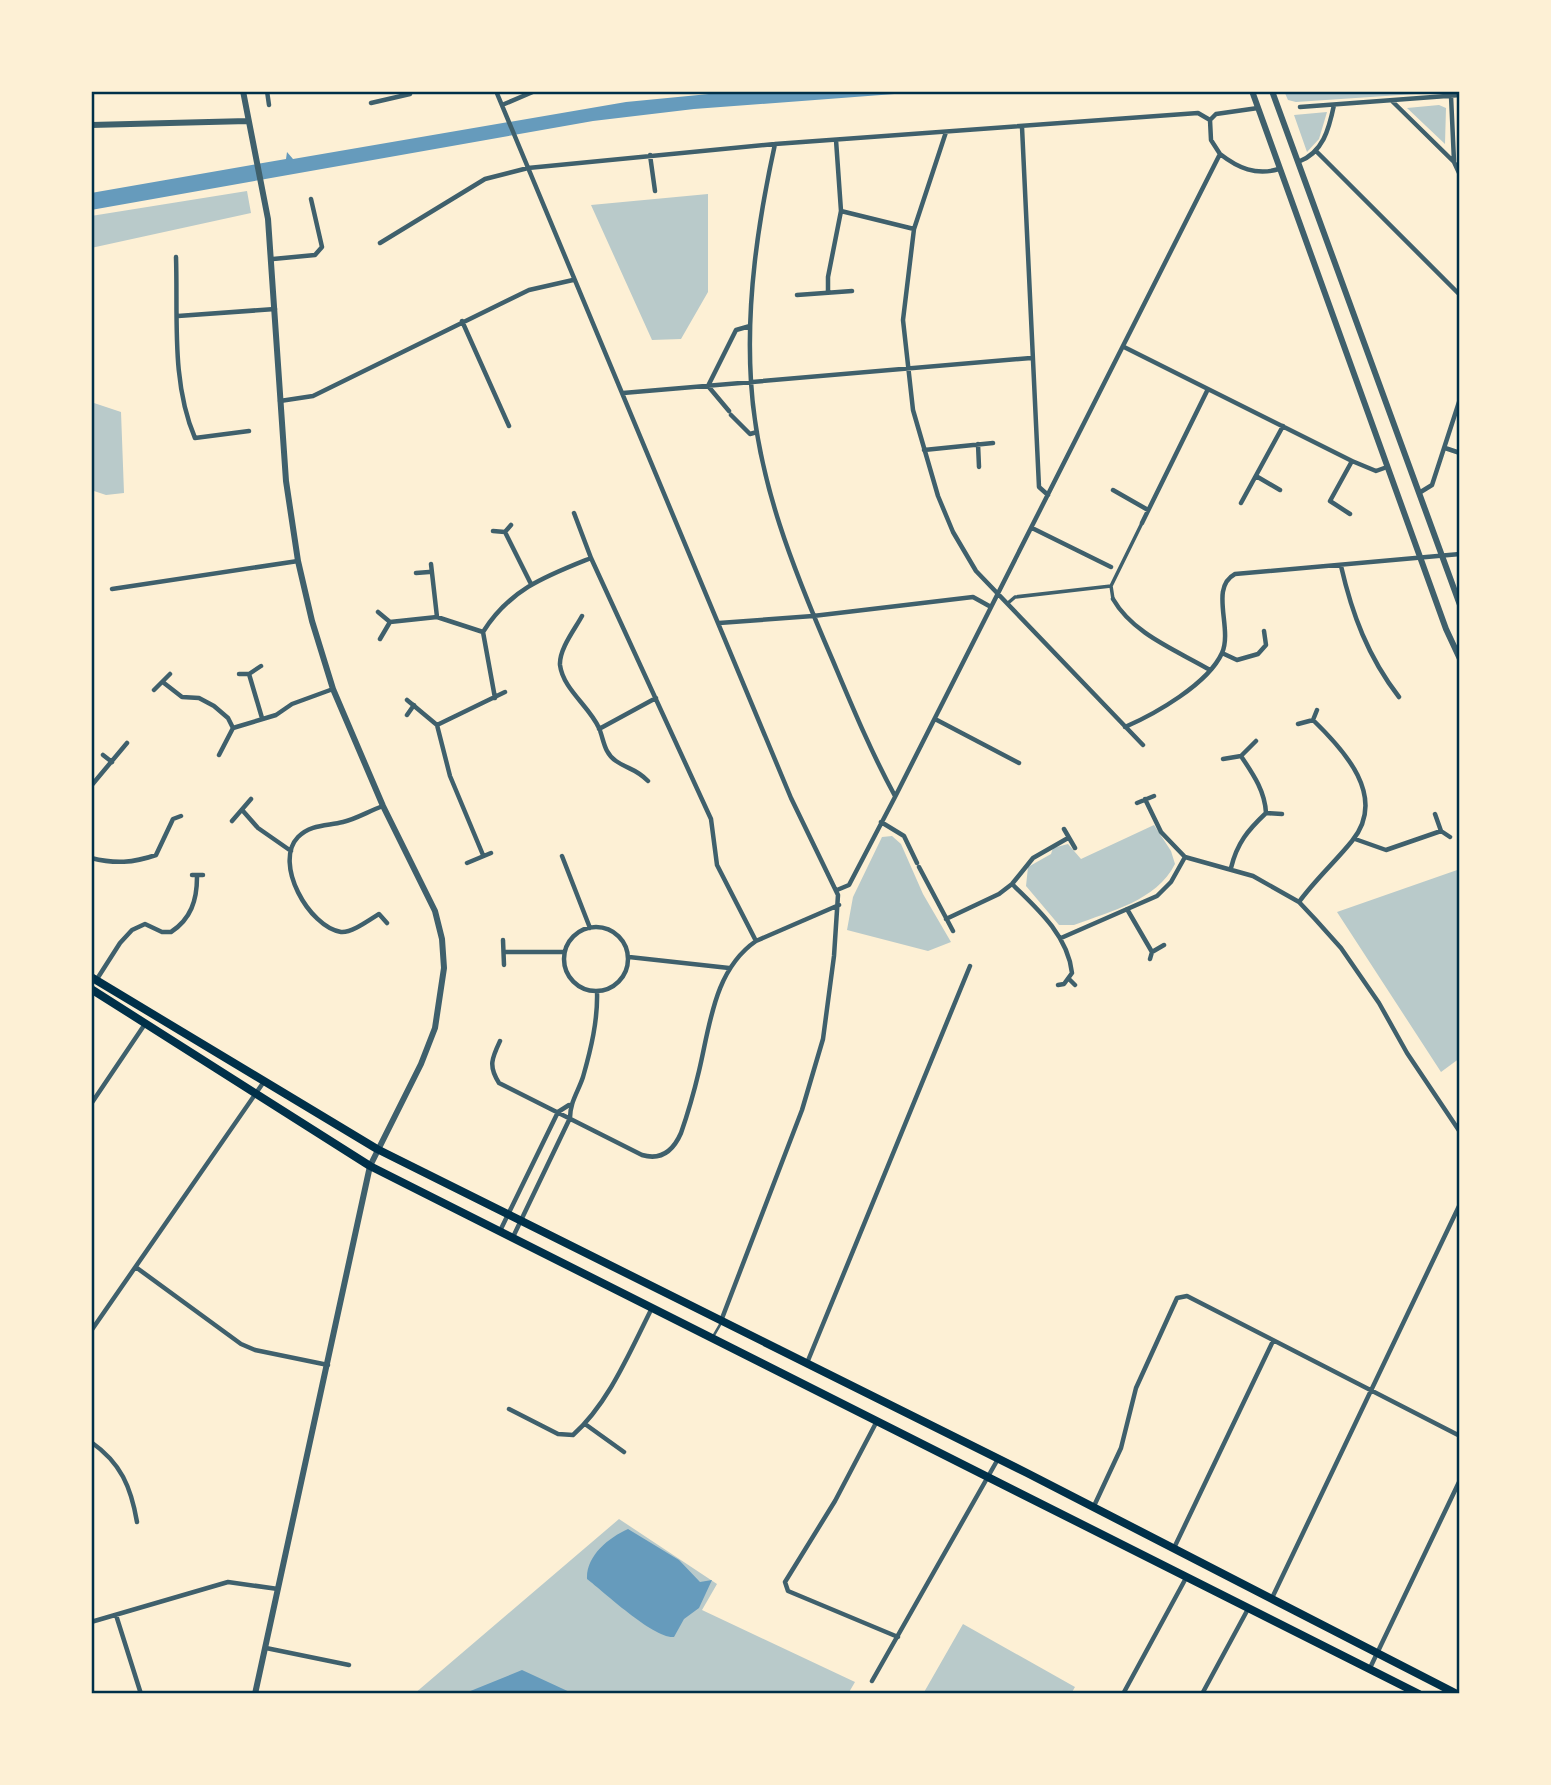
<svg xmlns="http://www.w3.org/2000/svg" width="1551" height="1785" viewBox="0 0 1551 1785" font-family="'PT Sans Narrow',sans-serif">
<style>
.green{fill:#b9caca}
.water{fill:#669bbc}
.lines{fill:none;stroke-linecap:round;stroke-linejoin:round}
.service{stroke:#3f606c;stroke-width:2.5}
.pedestrian{stroke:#3f606c;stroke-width:3.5}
.minor{stroke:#3f606c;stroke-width:4.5}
.tertiary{stroke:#3f606c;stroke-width:6}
.trunk{stroke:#003049;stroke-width:8}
.neatline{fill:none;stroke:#003049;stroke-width:2.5}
</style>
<rect width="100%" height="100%" fill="#fdf0d5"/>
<path class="green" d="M1284,91H1460L1296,102L1288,100Z
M1439,105L1446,108L1445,144L1407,108Z
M1327,112L1319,139L1307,152L1294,115Z
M247,191L251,213L91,248V216Z
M708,194V292L681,339L652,340L591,205Z
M91,402L121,412L124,493L106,495L91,490Z
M1154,825L1171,851L1175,864C1156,901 1111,911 1074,925H1059L1026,886L1028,867L1051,854L1053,848L1068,844L1081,859Z
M892,836L901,844L923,894L951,942L928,951L847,930L853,897L882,837Z
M1460,869V1058L1441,1072L1337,912Z
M619,1519L717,1584L702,1610L855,1682L848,1694H414Z
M963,1624L1075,1687L1071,1694H923Z"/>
<path class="water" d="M740,91H934L694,109L593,121L91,210V193L286,159L287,152L293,159L626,102Z
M628,1529L679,1560L700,1582L712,1580L699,1608L684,1619L674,1637C654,1639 604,1592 587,1579C586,1556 608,1538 628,1529Z
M522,1670L574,1694H463Z"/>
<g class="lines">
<path class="service" d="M714,1335L721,1323"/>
<path class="pedestrian" d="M1113,599L1111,586L1142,523
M1008,603L1015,597L1111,586"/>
<path class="minor" d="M267,91L269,105
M496,91L791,798L838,895L834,956L823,1039L802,1110L721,1321
M1451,96L1454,161
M1392,101L1454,162L1460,175
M371,103L410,94L408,91
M502,105L535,91
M1300,107L1460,95
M1022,127L1039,487L1048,495
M946,132L914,229L903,320L913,410L938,496L953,532L976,571L1143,745
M775,144C758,222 746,302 751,382C757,480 794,571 833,661C852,706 871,752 895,796
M1316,151L1460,295
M1220,154C1238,168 1256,176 1279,169
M650,155L655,191
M1298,162C1323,153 1329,129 1334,105
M841,211L914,229
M380,243L485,179L528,168L775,144L1198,113L1210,120L1216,114L1258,108
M176,257C178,317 171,382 195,438L249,431
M273,259L315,255L322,247L311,199
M828,292V277L841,211L836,140
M797,295L852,291
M178,316L275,309
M462,321L509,426
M1124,347L1352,461L1376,471L1387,467
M623,393L1031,358
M280,401L313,396L529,290L573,280
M729,411L708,386L736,330L750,326
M731,415L750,434L757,432
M978,444L979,467
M1445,448L1460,453
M924,450L993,443
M1256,476L1280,490
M1113,490L1148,510
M1419,493L1432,485L1460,399
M1241,503L1283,426
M574,513L591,558L711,819L717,865L756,941
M1350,514L1330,501L1352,461
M1142,523L1207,391
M1032,528L1111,567
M493,531L505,532L511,525
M505,532L531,584
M431,564L437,617
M1341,566C1352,614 1368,657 1399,697
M416,573L429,572
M112,589L298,561
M1113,599C1133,634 1176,650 1210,670
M378,612L390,622L380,639
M582,616C575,629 559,649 560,665C563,689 589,706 599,728C604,740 604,753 616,761C629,770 635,768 648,781
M390,622L437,617L483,632
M719,623L813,616L973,597L991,607
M1222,653L1237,660L1258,654L1266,645L1264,631
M239,674H249L261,666
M249,674L262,718
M164,683L182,697L199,698L214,706L228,718L233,728L219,755
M154,690L170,674
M495,698L483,632C510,589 546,576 591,558
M407,700L437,725L450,776L483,855
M407,715L414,705
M935,719L1019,763
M1298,724L1313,720L1317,710
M437,725L505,692
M1125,727C1155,714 1208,684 1222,653C1233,628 1209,588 1235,574L1460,554
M233,728L276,715L292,704L333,689
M599,729L656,698
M103,755L112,762
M1223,759L1241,756L1256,741
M91,786L127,743
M1145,799L1161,832L1185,857L1253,876L1299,902L1315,919L1341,948L1379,1003L1407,1053L1460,1132
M1137,803L1154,796
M383,806C369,811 356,819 343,822C327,826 311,824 298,837C273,863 309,927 341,932C352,933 369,920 379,914L387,923
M243,811L258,828L291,851
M1266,813L1282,814
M1435,814L1441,831L1450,837
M232,821L251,799
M881,822L904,836L917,863
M1064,829L1075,848
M1355,839L1386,850L1441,831
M562,856L590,928
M91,858C115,864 133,863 156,855L173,819L181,816
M467,863L491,853
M919,867L953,931
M1231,868C1237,843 1248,830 1266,813C1265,791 1253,774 1241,756
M192,875H203
M1012,884C1038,909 1068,936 1072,973L1064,984L1058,985
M837,890L849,885L895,797L1220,154L1211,140L1210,120
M1299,902C1315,880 1335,862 1352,841C1388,797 1344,750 1313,720
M1127,909L1152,952L1150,959
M946,919L999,894L1012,884L1033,858L1068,838
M564 959a32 32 0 1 1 64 0a32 32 0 1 1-64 0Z
M1061,938L1157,896L1171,882L1185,857
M503,940L504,965
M504,952H563
M1152,952L1164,945
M629,957L729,968
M97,979L120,943L132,930L145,924L162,932H171C191,919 197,900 197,877
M1069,979L1075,985
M500,1041C492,1058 488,1066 499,1083L642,1155C662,1161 674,1149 681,1133C688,1113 694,1092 699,1071C710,1025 714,970 756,941L839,905
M91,1104L145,1024
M500,1231L558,1112L569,1105
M513,1237L570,1118C570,1102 578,1092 583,1077C591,1049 598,1020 597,991
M137,1268L241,1344L255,1350L328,1365
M91,1331L263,1083
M807,1363L970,966
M509,1409L558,1434L573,1435C609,1403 630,1351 652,1308
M877,1421L835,1501L785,1582L788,1591L898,1637
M585,1424L624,1452
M91,1442C121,1463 131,1487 137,1522
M1094,1506L1121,1448L1136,1388L1177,1298L1187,1296L1460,1436
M1174,1548L1273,1341
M1272,1598L1460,1204
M116,1615L141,1694
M91,1622L228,1582L278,1589
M266,1648L349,1665
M1370,1668L1460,1480
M872,1681L998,1459
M1123,1694L1186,1578
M1202,1694L1248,1609"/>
<path class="tertiary" d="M243,91L268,219L286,481L298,561L312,621L333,689L383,806L435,911L442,939L444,968L435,1028L421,1064L370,1166L255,1694
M1252,91L1446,629L1460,659
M1272,91L1460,605
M91,125L248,121"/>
<path class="trunk" d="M91,977L377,1149L1027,1473L1457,1694
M91,989L370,1166L1419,1694"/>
</g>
<rect width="1551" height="1785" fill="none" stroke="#fdf0d5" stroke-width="186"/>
<rect x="93" y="93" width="1365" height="1599" class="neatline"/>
</svg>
